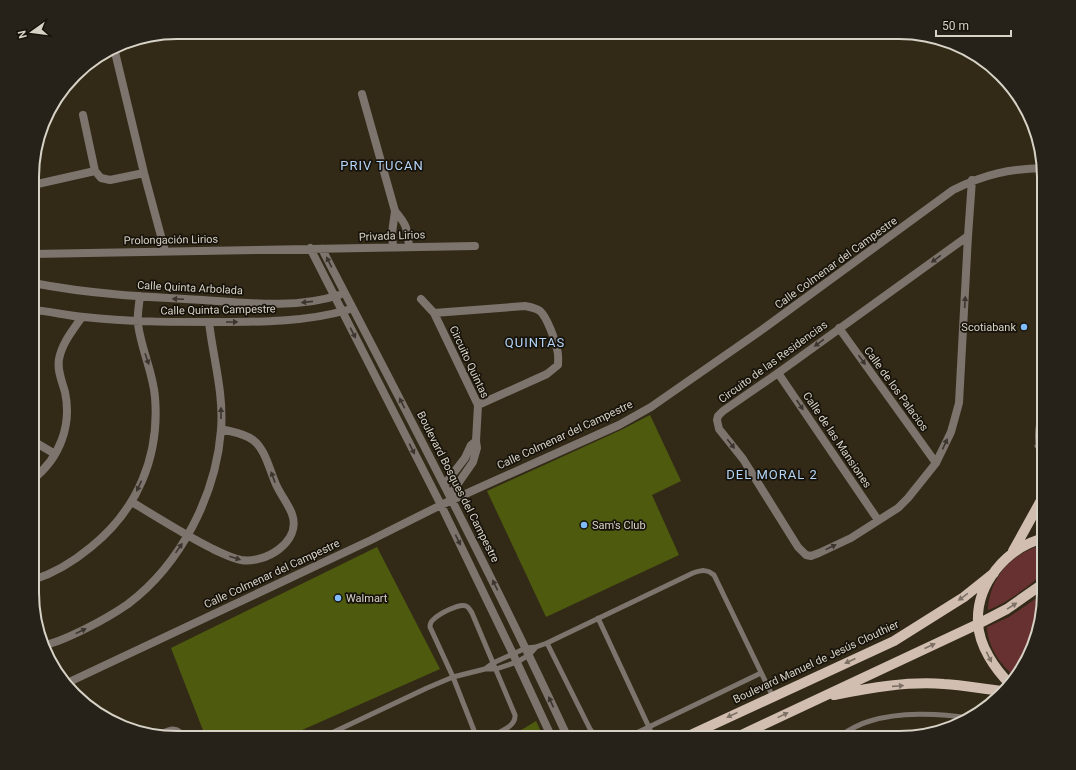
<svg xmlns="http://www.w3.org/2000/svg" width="1076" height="770" viewBox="0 0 1076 770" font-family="Roboto,sans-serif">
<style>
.green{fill:#683131}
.building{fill:#4e5b0e}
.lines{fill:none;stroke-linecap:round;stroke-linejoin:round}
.lane{stroke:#7e746e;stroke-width:5}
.street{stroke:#7e746e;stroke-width:8}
.primary{stroke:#d1beb1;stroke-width:10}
.oneway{fill:#3b352e}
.oneway2{fill:#7d7166}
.poi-dot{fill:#81bcfa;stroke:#17130b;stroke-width:1.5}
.labels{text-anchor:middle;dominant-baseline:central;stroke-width:3.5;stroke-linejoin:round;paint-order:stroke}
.street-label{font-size:11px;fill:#d7d2c6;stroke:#17130b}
.poi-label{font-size:11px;fill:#d7d2c6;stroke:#17130b;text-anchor:start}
.quarter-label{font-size:13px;letter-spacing:1px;fill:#b4d5f8;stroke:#17130b}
.rim{fill:none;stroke:#d7d2c6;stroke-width:2}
</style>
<rect width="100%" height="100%" fill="#322a17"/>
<path class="green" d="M1044,544V573C1027,587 1009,602 988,610C990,576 1012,554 1044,544Z
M1044,593V602L1033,648L1016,677C1000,665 988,647 987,627L1009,617Z"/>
<path class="building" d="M650,415L681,481L652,495L679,555L546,617L487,491L621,430Z
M377,547L440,669L284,738H206L171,648Z
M536,721L544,738H501L523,729Z"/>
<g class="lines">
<path class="lane" d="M1044,396C1038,424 1033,441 1044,468
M1037,446L1044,440
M598,618L654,738
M547,643L590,729L596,738
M485,669L493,663L526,648L536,647L547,643L693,573C702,570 707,569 714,575L773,697
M156,735C167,730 177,723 185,738
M321,738L427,688L453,677L485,669H496L517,662L529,655L536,647
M477,738L453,677L430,627C430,624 431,621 434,619C439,614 459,603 466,606C469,607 470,610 472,613L515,715C516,728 496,733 487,738
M626,738L761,673
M837,738C847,731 859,724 870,721C899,712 939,713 969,718"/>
<path class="street" d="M114,48L144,173L165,251
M362,94L395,211L392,233L393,247
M83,115L95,171L101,178L110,180L144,173
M33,185L95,171
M395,211C407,225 407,228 409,246
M968,236L778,373L723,411L718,416L717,420L719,429L743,459L798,547L806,555L811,556L819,553L851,538L898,508L908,498L936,463L951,432L959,403L968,236L972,180
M310,248L441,505L513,654L552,738
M322,249C406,411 491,572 568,738
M33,254L475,246
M33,283C89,294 146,297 203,300C246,303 297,309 339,295
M421,299L434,313L478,405L476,441L477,448L473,462L450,495
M33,310C50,311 67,316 84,317C129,322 173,322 217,322C258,322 307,322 347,310
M434,313L525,306C531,307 536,308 540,311C547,317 555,340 557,349C559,355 558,360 558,365L547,374L478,405
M839,328L936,463
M778,373L878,520
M33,441L55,454
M33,479C60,458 72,425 65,392C62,381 57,371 59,359C62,343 73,330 82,317
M445,484L465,458L471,445L476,441
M132,502C158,518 185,535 213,549C222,553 231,558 241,560C265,564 302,542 292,514C288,503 279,493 275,482C269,468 265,449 253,440C244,433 232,432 221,429
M33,580C55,573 73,562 91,547C137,510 160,457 155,397C153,372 141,349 138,324C137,315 139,305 140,296
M45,645C59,642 73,635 87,628C101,621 115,613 128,604C181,564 216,495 221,430C224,393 213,358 209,322
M67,683L371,540L441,505L619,425L651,407L763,329L953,190C985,174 1009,169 1044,168"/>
<path class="primary" d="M1013,551L1044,495
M1010,684C995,669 979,646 978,623C976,584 1006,548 1044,538
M834,695C869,688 908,681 944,684C963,685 983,689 1002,691
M684,738L894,641L964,597L994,573
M735,738L978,624L1007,609L1044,583"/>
</g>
<defs><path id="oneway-solid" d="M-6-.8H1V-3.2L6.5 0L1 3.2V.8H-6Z"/></defs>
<g class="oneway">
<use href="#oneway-solid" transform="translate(936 259) rotate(144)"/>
<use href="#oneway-solid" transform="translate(329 262) rotate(-117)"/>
<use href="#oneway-solid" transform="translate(178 299) rotate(-177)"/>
<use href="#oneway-solid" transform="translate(307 302) rotate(174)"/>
<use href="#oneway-solid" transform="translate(965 302) rotate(-87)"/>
<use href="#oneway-solid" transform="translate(232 322)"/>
<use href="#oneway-solid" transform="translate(353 333) rotate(63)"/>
<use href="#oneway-solid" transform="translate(819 343) rotate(144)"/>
<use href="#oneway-solid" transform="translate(147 359) rotate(71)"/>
<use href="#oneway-solid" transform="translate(862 360) rotate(54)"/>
<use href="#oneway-solid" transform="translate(402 403) rotate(-117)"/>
<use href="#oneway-solid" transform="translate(800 405) rotate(56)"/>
<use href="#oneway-solid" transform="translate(221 413) rotate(-90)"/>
<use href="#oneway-solid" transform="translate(731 444) rotate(52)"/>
<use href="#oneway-solid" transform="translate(945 444) rotate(-65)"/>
<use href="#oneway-solid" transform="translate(412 449) rotate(63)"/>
<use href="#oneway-solid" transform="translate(273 477) rotate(-110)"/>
<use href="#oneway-solid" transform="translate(139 486) rotate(115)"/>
<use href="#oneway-solid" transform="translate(458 540) rotate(64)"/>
<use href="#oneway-solid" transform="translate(831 547) rotate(-26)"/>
<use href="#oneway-solid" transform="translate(179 548) rotate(-55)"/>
<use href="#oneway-solid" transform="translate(235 558) rotate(18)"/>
<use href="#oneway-solid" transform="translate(495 585) rotate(-116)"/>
<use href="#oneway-solid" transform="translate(81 631) rotate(-26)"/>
<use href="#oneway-solid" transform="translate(551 702) rotate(-115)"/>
</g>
<g class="oneway2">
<use href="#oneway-solid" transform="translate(963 597) rotate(144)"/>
<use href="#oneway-solid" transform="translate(1012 606) rotate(-32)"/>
<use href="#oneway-solid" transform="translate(930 646) rotate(-25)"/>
<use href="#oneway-solid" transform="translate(989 657) rotate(64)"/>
<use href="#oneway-solid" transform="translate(850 661) rotate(155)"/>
<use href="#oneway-solid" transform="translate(898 686) rotate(-4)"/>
<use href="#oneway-solid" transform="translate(732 715) rotate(155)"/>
<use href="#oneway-solid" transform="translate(783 715) rotate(-26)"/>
</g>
<g class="poi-dot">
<circle cx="1024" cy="327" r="4"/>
<circle cx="584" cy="525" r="4"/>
<circle cx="338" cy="598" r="4"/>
</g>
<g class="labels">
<g class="street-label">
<text transform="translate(392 236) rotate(-2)">Privada Lirios</text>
<text transform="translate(171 240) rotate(-1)">Prolongación Lirios</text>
<text transform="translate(836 263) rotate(-36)">Calle Colmenar del Campestre</text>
<text transform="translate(190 288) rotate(3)">Calle Quinta Arbolada</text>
<text transform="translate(218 310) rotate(-1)">Calle Quinta Campestre</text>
<text transform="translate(469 362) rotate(65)">Circuito Quintas</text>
<text transform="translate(773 362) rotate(-36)">Circuito de las Residencias</text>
<text transform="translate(896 389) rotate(54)">Calle de los Palacios</text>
<text transform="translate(565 435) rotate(-25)">Calle Colmenar del Campestre</text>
<text transform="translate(837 440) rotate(56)">Calle de las Mansiones</text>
<text transform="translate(458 487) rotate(63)">Boulevard Bosques del Campestre</text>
<text transform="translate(272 574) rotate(-25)">Calle Colmenar del Campestre</text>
<text transform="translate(816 662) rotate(-25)">Boulevard Manuel de Jesús Clouthier</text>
</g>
<g class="poi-label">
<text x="1016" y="327" text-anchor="end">Scotiabank</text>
<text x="592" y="525">Sam's Club</text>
<text x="346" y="598">Walmart</text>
</g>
<g class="quarter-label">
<text x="382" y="165">PRIV TUCAN</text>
<text x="535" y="342">QUINTAS</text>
<text x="772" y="474">DEL MORAL 2</text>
</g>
</g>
<path d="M0 0H1076V770H0ZM177 39H899A138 138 0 0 1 1037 177V593A138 138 0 0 1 899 731H177A138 138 0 0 1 39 593V177A138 138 0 0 1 177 39Z" fill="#26221a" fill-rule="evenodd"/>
<path class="rim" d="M177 39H899A138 138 0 0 1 1037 177V593A138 138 0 0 1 899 731H177A138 138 0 0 1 39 593V177A138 138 0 0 1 177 39Z"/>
<g transform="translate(32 32) rotate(256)" stroke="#17130b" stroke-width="3" paint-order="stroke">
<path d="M0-3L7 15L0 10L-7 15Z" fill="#d7d2c6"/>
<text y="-6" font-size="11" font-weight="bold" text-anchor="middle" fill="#d7d2c6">N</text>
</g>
<path d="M936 30v6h75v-6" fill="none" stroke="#d7d2c6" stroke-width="2"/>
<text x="942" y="30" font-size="12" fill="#d7d2c6" stroke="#17130b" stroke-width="3" paint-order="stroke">50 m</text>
</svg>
